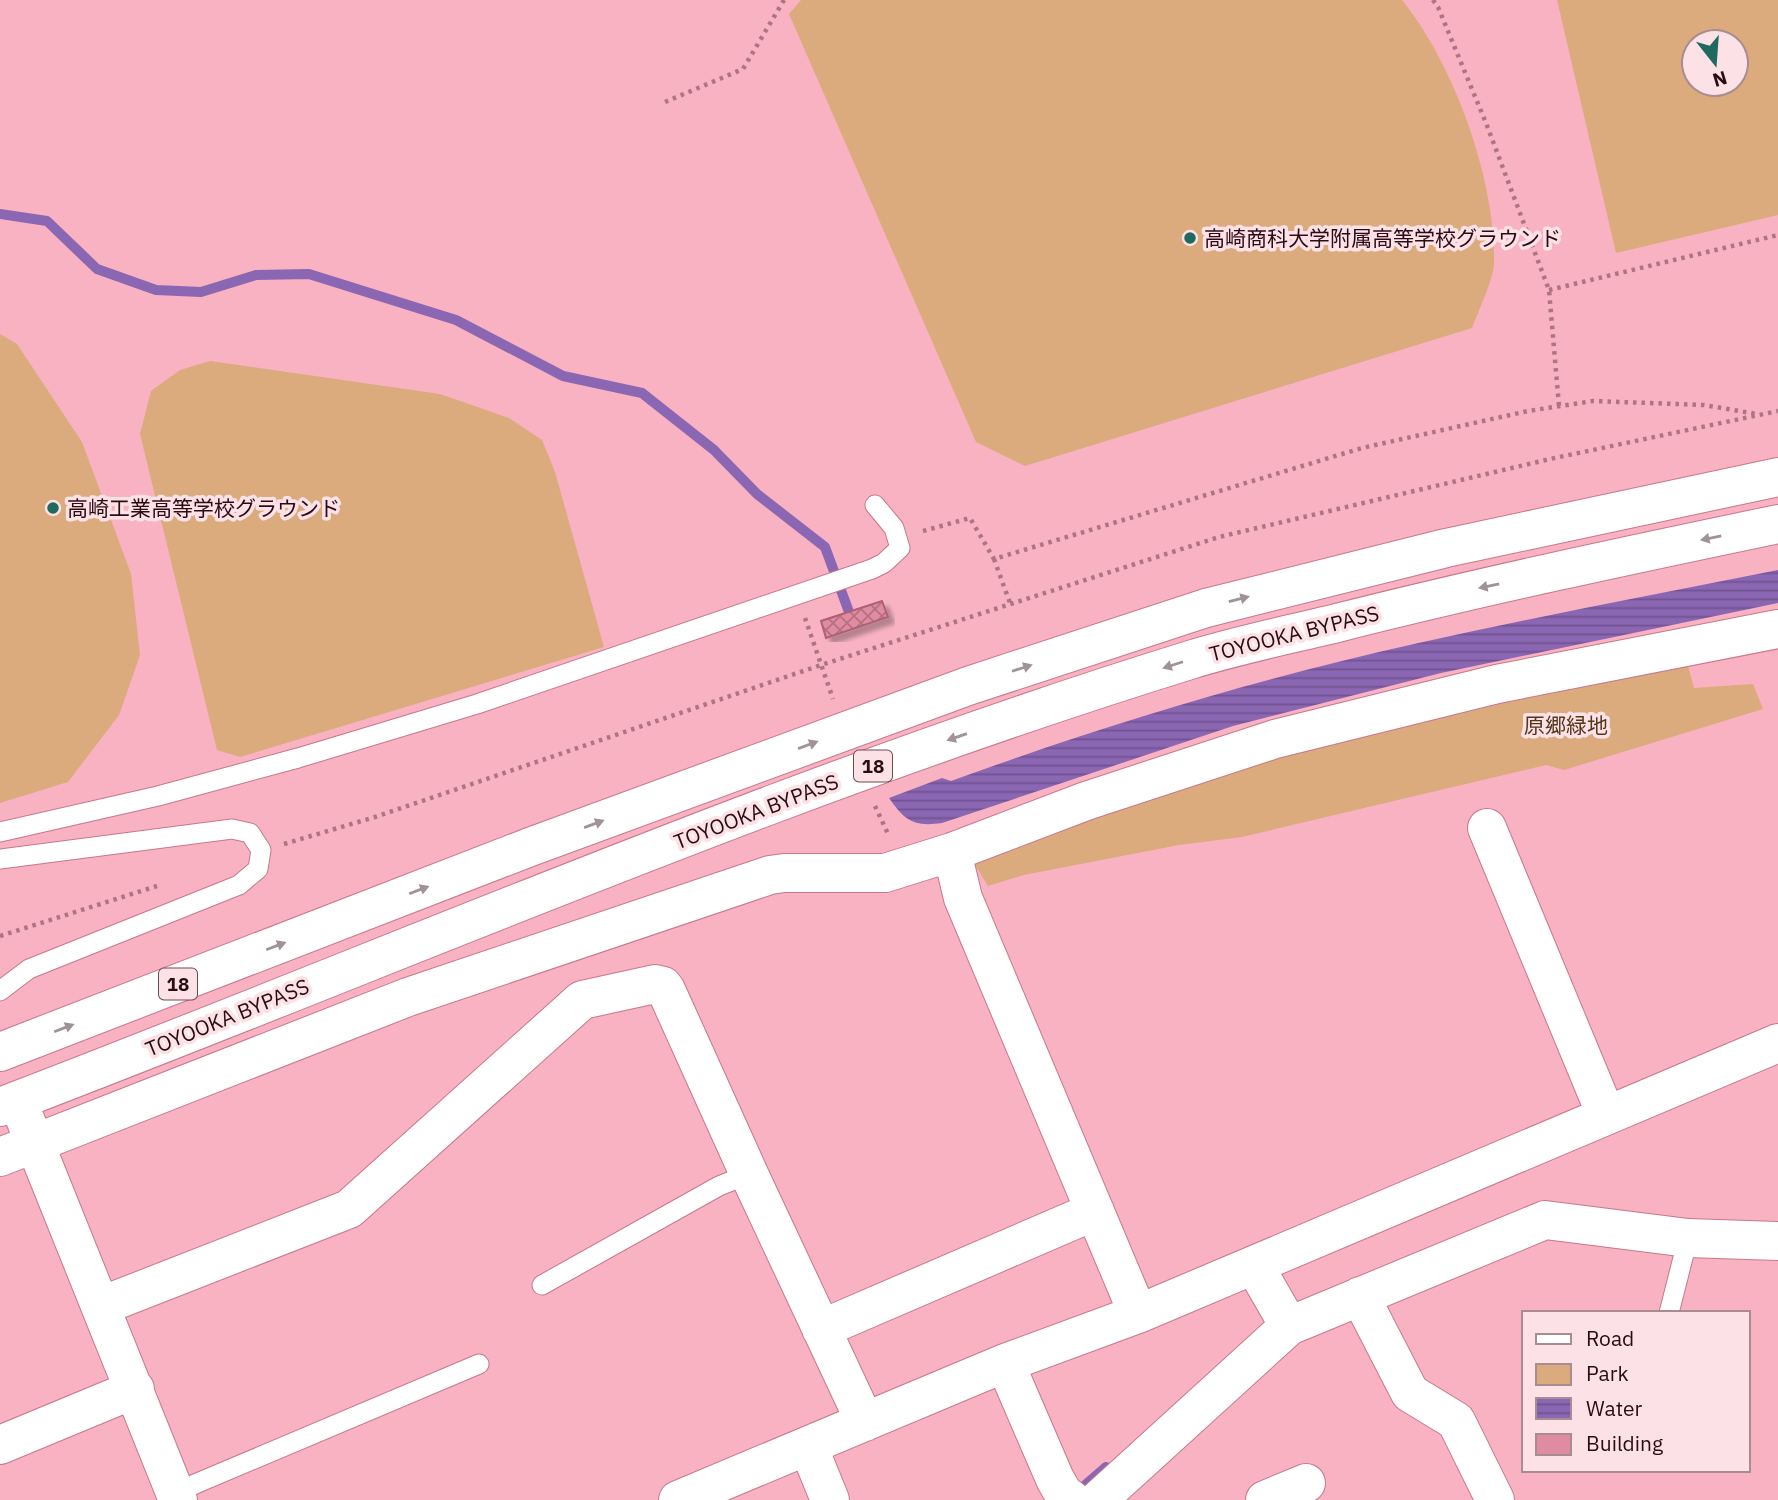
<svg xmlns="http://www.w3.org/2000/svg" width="1778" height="1500" viewBox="0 0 1778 1500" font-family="'IBM Plex Sans','Noto Sans JP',sans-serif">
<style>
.green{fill:#dbab7e;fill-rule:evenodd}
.water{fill:url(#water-rules)}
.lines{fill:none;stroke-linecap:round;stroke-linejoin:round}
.stream{stroke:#8a66b3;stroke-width:10}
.building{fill:url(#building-cross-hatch);stroke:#ae6074;stroke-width:2;filter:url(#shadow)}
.service-casing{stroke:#c9778b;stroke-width:21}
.minor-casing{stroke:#c9778b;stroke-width:40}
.trunk-casing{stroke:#c9778b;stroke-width:40}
.path{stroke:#ad7582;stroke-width:4.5;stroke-dasharray:3.5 5;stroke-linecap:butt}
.service{stroke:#fff;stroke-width:19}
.minor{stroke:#fff;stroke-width:38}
.trunk{stroke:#fff;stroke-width:38}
.oneway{fill:#a09296}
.poi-dot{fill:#206961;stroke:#fce1e6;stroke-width:2.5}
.labels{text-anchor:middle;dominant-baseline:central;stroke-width:7;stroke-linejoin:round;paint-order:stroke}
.shield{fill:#fce1e6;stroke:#6a4c54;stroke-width:2}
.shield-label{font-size:19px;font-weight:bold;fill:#2b0c15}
.poi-label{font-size:21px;fill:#2b0c15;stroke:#fce1e6;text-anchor:start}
.street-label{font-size:21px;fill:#2b0c15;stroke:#fce1e6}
.park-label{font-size:21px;fill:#543719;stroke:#fce1e6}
</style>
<defs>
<pattern id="water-rules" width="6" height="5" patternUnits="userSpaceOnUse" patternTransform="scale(1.75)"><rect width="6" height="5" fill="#8a66b3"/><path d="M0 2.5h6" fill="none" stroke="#715290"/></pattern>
<pattern id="building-cross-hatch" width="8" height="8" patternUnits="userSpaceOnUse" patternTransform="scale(1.75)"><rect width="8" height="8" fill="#df8ca0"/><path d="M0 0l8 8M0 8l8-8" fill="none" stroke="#b57181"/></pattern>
<filter id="shadow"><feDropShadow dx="6" dy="6" stdDeviation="2" flood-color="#0004"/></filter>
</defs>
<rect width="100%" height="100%" fill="#f8b2c1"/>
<path class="green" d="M801,0H1402C1454,64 1496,180 1494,263C1494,278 1478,312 1472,328L1025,466L976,442L789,14Z
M1557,0H1778V215L1616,253ZM1736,42V84H1694V42Z
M0,334L17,344L82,442L131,574L140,655L119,715L68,782L0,803Z
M210,361L440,394L509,418L542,440L555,472L604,647L240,757L217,750L140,434L151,391L180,370Z
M1686,658L1694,688L1753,684L1763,709L1564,770L1546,765L1242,837L1179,845L1024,875L988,886L970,857L1315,742Z"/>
<path class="water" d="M1778,570V603L1441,673L1233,726L942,823C914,827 905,821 889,798L942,778L951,781C1102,726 1257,679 1414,644C1535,617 1657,594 1778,570Z"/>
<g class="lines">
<path class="stream" d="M0,214L47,221L97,269L156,290L201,292L256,275L309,274L456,320L563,376L642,393L714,450L757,494L825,547L849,612
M1076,1493L1106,1467"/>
</g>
<path class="building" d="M882,601L888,617L826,638L821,621Z"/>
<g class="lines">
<defs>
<path id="service" d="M0,832L158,796L298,758L477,704L872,569L884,563L900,548L894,528L875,505
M0,859L232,829L250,833L261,850L258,869L239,885L29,969L0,991
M542,1285L719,1186L749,1174
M1669,1313L1688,1238
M172,1497L195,1484L479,1364"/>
<path id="minor" d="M1487,828L1606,1115
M952,852L963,898L1138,1314
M25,1119L178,1500
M0,1157L408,997L770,875L784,873H885L952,852L1086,801L1275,739L1497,684L1778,629
M1254,1265L1289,1326L1545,1220L1688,1238L1778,1241
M1360,1296L1410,1393L1456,1421L1495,1500
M101,1306L349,1209L582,1000L655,984L663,986L666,990L749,1174L865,1422
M821,1329L1095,1211
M1005,1363L1055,1479L1063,1493L1072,1500
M0,1445L135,1389
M808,1446L830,1500
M678,1500L1005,1363L1138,1314L1778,1043
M1098,1500L1289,1326
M1265,1500L1306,1483"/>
<path id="trunk" d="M0,1052L530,847L968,686L1206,608L1446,548L1778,477
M0,1107C396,956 785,785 1190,660C1238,645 1288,635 1337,623C1483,586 1630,555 1778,524"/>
</defs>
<use href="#service" class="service-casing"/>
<use href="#minor" class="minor-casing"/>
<use href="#trunk" class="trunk-casing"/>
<path class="path" d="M1433,0L1438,7L1486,123L1549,290L1559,406
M665,102L743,69L784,0
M1549,290L1778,235
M923,531L970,518L994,559L1362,448L1528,411L1593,401L1704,405L1757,414
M994,559L1010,603
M805,618L833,699
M875,806L889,836
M284,844L375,817L821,665L1219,537L1550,459L1778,411
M0,936L157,886"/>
<use href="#service" class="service"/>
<use href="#minor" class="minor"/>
<use href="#trunk" class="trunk"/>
</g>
<defs><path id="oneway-solid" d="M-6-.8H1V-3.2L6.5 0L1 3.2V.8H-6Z" transform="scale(1.75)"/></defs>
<g class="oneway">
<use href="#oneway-solid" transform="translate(1711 538) rotate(168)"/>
<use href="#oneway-solid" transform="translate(1489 586) rotate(168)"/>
<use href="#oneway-solid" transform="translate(1239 599) rotate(-14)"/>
<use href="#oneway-solid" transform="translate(1173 665) rotate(162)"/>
<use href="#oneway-solid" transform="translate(1022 668) rotate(-18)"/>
<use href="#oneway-solid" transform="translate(957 737) rotate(161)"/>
<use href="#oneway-solid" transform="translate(808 745) rotate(-20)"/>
<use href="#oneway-solid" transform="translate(594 824) rotate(-20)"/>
<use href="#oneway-solid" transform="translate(419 890) rotate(-21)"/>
<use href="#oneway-solid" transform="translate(276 946) rotate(-21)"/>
<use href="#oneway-solid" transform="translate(64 1028) rotate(-21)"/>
</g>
<g class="poi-dot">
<circle cx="1190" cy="238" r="7"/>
<circle cx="53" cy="508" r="7"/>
</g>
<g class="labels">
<g class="shield">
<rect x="854" y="750.5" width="38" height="31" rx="5"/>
<rect x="159" y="968.5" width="38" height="31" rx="5"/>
</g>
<g class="shield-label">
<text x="873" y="766">18</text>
<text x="178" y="984">18</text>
</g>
<g class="poi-label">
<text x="1204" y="238">高崎商科大学附属高等学校グラウンド</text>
<text x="67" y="508">高崎工業高等学校グラウンド</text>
</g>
<g class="street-label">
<text transform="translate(1294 633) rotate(-14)">TOYOOKA BYPASS</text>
<text transform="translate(756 811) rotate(-21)">TOYOOKA BYPASS</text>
<text transform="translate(227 1017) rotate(-22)">TOYOOKA BYPASS</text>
</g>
<g class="park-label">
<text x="1566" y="725">原郷緑地</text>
</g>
</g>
<rect x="1522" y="1311" width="228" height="161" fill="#fce1e6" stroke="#a88c92" stroke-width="2"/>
<rect x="1536" y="1334" width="35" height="10" fill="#ffffff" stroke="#a88c92" stroke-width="2"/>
<text x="1586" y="1346" font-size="21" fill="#2b0c15">Road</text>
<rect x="1536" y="1364" width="35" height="21" fill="#dbab7e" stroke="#a88c92" stroke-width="2"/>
<text x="1586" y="1381" font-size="21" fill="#2b0c15">Park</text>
<rect x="1536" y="1398" width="35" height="21" fill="url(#water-rules)" stroke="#a88c92" stroke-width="2"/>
<text x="1586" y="1416" font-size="21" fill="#2b0c15">Water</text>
<rect x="1536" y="1434" width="35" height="21" fill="#df8ca0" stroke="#a88c92" stroke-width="2"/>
<text x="1586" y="1451" font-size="21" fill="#2b0c15">Building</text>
<g transform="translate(1715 63) rotate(163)"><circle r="33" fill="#fce1e6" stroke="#a88c92" stroke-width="2"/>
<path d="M0-5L12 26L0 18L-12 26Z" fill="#206961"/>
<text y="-10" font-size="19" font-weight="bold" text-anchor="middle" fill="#2b0c15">N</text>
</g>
</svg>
